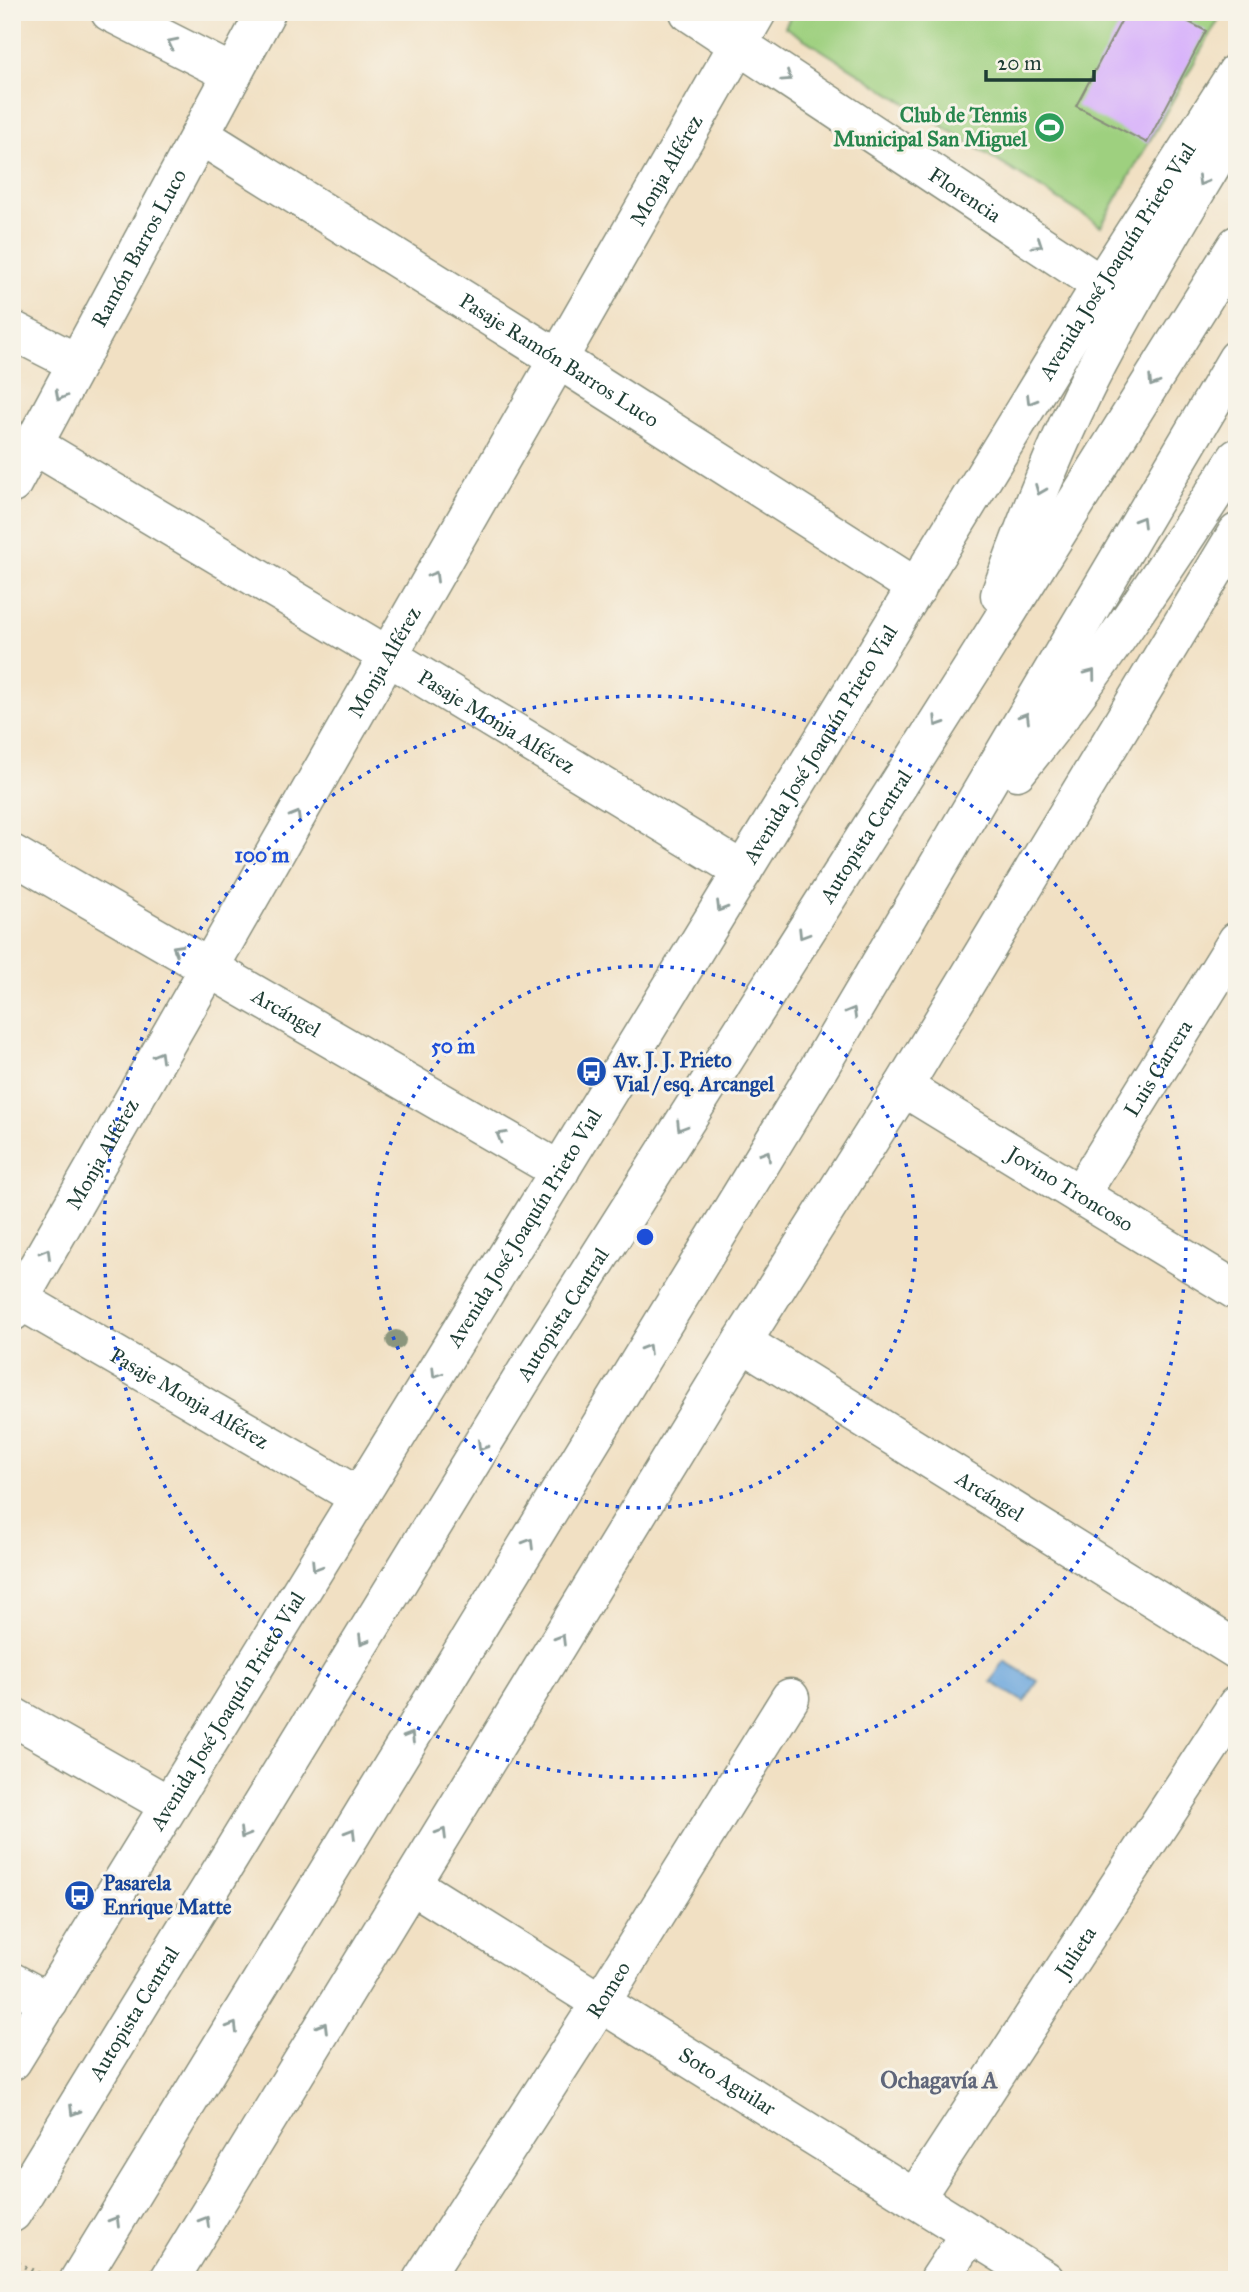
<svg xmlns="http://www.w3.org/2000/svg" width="1249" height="2292" viewBox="0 0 1249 2292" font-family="'IM FELL Great Primer',serif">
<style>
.green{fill:#9ed07f;stroke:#5e865a;stroke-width:2}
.water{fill:#6da7dd;stroke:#467288;stroke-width:2}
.building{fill:#d7b1fb}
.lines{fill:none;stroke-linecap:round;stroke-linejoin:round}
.street-casing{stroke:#888e7c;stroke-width:41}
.secondary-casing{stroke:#888e7c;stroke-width:41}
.highway-casing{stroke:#888e7c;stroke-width:41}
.path{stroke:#888e7c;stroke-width:4.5;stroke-dasharray:2 5;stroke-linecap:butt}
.street{stroke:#fff;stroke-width:38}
.secondary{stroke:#fff;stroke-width:38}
.highway{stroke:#fff;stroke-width:38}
.tree{fill:#8b967d}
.oneway{stroke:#8f9e9a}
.ring{fill:none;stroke:#1d4ed8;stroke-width:3.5;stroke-dasharray:3.5 7}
.labels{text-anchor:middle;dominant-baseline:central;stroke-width:6;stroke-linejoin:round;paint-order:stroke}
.leisure-label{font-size:21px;font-weight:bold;fill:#27864d;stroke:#f7f3e8;text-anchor:end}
.street-label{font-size:21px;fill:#1f3d34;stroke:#f7f3e8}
.transit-label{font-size:21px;font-weight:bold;fill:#164399;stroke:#f7f3e8;text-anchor:start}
.neighbourhood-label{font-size:23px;font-weight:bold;fill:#5f667a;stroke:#f7f3e8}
.centre{fill:#1d4ed8;stroke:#f7f3e8;stroke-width:3.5}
.ring-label{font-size:21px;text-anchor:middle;font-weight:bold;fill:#1d4ed8;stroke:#f7f3e8;stroke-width:6;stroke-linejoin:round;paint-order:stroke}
</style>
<rect width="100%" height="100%" fill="#f7f3e8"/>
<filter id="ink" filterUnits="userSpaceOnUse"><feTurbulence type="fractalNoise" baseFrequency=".0143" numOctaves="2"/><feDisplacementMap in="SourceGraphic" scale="14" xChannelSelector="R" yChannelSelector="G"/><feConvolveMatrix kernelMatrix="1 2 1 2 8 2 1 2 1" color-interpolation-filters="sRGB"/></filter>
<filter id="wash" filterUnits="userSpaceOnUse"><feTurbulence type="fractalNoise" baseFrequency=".00686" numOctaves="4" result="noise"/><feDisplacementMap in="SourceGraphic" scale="28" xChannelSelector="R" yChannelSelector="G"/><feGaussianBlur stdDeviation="1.57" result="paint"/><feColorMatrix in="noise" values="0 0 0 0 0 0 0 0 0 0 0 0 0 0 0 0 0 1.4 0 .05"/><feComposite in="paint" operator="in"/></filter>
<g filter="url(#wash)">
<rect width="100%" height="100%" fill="#f1e0c3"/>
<path class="green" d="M793,12H1223L1101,226L785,27Z"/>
<path class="water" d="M1004,1661L1038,1681L1024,1702L991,1682Z"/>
<g id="blocks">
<path class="building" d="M1126,12H1170L1206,31L1147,143L1076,106Z"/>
</g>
</g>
<g filter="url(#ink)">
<use href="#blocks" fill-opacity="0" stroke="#888e7c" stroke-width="2"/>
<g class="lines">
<defs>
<g id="street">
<path d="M110,12L233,74"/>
<path id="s1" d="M689,12L1101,285"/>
<path id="s2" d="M200,135L558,359L917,588"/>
<path d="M12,330L77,363"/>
<path id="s3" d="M34,445L388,656L743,871"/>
<path id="s4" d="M12,484L266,12"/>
<path id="s5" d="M12,854L560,1171"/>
<path id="s6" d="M903,1087L1237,1291"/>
<path id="s7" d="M1080,1195L1237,941"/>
<path id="s8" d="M20,1300L359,1497"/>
<path id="s9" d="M12,1312L757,12"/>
<path id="s10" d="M742,1342L1237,1650"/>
<path d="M12,1716L169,1805"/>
<path id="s11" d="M411,1884L1045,2280"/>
<path id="s12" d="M915,2198L1237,1705"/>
<path id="s13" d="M422,2280L601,2002L790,1698"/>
<path d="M939,2280L970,2233"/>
</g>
<g id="secondary">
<path d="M12,1982L49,2002"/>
<path id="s14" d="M12,2061L541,1201L1101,285L1237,72"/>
<path d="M169,2280L742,1342L903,1087L1237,533"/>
</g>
<g id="highway">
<path d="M1000,595C1028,516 1059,437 1098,363C1141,281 1190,202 1237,122"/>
<path d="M1017,771C1098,672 1167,565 1237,458"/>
<path id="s15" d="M12,2213L530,1366L975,664L1237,245"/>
<path d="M79,2280L817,1071L1237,359"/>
</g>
</defs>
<use href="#street" class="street-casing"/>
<use href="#secondary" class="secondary-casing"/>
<use href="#highway" class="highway-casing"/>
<path class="path" d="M12,2260L43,2276"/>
<use href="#street" class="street"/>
<use href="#secondary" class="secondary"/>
<use href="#highway" class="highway"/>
</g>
<circle class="tree" cx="396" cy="1340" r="10"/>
<defs><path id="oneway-chevron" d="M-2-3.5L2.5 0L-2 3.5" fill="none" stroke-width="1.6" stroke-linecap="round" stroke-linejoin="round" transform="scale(1.75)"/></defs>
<g class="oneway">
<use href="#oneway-chevron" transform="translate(172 43) rotate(-153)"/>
<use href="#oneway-chevron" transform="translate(787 77) rotate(34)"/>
<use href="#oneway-chevron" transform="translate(1202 181) rotate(120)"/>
<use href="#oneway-chevron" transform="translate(1038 244) rotate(34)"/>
<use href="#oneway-chevron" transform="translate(1153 382) rotate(122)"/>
<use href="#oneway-chevron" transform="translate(60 396) rotate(118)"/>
<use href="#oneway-chevron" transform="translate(1031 400) rotate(121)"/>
<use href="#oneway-chevron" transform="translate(1040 490) rotate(112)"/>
<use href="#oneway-chevron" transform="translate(1141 521) rotate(-59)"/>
<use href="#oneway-chevron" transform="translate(434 576) rotate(-60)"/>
<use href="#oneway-chevron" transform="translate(1091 674) rotate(-53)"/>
<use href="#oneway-chevron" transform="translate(1025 717) rotate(-59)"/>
<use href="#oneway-chevron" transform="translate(938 722) rotate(123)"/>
<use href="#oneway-chevron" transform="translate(296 816) rotate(-60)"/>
<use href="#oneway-chevron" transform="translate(721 907) rotate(121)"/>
<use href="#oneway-chevron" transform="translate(803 934) rotate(122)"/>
<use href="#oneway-chevron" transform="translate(177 949) rotate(-150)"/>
<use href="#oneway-chevron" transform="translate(852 1012) rotate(-60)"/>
<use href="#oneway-chevron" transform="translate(159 1056) rotate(-60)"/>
<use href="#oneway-chevron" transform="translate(681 1126) rotate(122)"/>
<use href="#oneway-chevron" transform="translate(501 1136) rotate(-150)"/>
<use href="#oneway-chevron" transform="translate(766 1155) rotate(-59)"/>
<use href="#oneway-chevron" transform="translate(46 1253) rotate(-60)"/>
<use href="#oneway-chevron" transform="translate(647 1349) rotate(-59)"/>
<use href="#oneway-chevron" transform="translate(436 1373) rotate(122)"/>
<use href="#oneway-chevron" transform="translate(482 1446) rotate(121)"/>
<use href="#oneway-chevron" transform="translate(529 1543) rotate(-59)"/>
<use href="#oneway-chevron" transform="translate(316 1566) rotate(122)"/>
<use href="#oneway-chevron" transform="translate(561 1639) rotate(-59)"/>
<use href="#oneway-chevron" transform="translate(363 1640) rotate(121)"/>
<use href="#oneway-chevron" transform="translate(410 1737) rotate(-59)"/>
<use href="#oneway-chevron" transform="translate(351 1833) rotate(-59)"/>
<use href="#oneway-chevron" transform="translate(442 1833) rotate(-59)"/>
<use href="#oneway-chevron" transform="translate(244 1834) rotate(121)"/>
<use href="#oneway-chevron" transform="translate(233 2027) rotate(-59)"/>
<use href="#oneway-chevron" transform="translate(323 2027) rotate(-59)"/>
<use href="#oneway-chevron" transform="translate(74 2111) rotate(121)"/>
<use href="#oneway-chevron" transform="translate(115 2221) rotate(-59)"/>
<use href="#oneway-chevron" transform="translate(205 2221) rotate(-59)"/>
</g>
</g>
<g class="ring">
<circle cx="645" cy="1237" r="271"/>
<circle cx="645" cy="1237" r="541"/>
</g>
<defs>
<symbol id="stadium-disc" viewBox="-11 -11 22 22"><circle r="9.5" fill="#2e9e5b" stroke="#f7f3e8"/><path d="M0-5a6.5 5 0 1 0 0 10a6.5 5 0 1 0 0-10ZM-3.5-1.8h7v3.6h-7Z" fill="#fff"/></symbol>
<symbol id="bus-disc" viewBox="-11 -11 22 22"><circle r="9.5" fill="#1a4fb4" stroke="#f7f3e8"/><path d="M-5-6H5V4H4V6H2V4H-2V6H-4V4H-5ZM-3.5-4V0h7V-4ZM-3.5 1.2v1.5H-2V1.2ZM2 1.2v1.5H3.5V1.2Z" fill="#fff"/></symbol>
</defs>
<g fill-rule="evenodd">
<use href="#stadium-disc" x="1032" y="110" width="35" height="35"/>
<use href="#bus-disc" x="574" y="1054" width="35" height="35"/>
<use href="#bus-disc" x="62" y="1878" width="35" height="35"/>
</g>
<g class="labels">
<g class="leisure-label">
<text x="1027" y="115">Club de Tennis<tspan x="1027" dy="24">Municipal San Miguel</tspan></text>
</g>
<g class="street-label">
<text stroke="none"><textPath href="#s9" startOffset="1316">Monja Alférez</textPath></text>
<text stroke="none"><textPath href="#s1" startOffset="331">Florencia</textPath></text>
<text stroke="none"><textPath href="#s4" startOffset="268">Ramón Barros Luco</textPath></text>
<text stroke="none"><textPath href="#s14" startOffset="2112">Avenida José Joaquín Prieto Vial</textPath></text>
<text stroke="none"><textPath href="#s2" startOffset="424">Pasaje Ramón Barros Luco</textPath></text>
<text stroke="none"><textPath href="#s9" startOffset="749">Monja Alférez</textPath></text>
<text stroke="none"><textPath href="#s3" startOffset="539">Pasaje Monja Alférez</textPath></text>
<text stroke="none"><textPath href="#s14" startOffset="1545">Avenida José Joaquín Prieto Vial</textPath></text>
<text stroke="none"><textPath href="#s15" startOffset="1620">Autopista Central</textPath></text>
<text stroke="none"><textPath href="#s5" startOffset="317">Arcángel</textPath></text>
<text stroke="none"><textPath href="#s7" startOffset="149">Luis Carrera</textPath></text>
<text stroke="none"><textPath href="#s9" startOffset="182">Monja Alférez</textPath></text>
<text stroke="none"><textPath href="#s6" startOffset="196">Jovino Troncoso</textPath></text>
<text stroke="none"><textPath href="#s14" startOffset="978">Avenida José Joaquín Prieto Vial</textPath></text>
<text stroke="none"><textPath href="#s15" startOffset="1054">Autopista Central</textPath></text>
<text stroke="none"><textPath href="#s8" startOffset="196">Pasaje Monja Alférez</textPath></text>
<text stroke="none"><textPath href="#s10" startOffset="292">Arcángel</textPath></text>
<text stroke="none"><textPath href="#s14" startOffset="411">Avenida José Joaquín Prieto Vial</textPath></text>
<text stroke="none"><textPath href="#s12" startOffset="294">Julieta</textPath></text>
<text stroke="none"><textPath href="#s13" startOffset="345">Romeo</textPath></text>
<text stroke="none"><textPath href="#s15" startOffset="234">Autopista Central</textPath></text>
<text stroke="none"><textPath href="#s11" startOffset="373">Soto Aguilar</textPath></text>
</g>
<g class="transit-label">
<text x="614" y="1060">Av. J. J. Prieto<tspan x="614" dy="24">Vial / esq. Arcangel</tspan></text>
<text x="103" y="1883">Pasarela<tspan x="103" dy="24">Enrique Matte</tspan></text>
</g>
<g class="neighbourhood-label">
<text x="939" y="2080">Ochagavía A</text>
</g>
</g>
<circle cx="645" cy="1237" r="10" class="centre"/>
<g class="ring-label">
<text x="262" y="862">100 m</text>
<text x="453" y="1053">50 m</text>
</g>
<rect width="1249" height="2292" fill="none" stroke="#f7f3e8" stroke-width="42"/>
<path d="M986 70v10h108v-10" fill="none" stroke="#1f3d34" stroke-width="3.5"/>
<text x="997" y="70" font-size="21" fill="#1f3d34" stroke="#f7f3e8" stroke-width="5" paint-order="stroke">20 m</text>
</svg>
